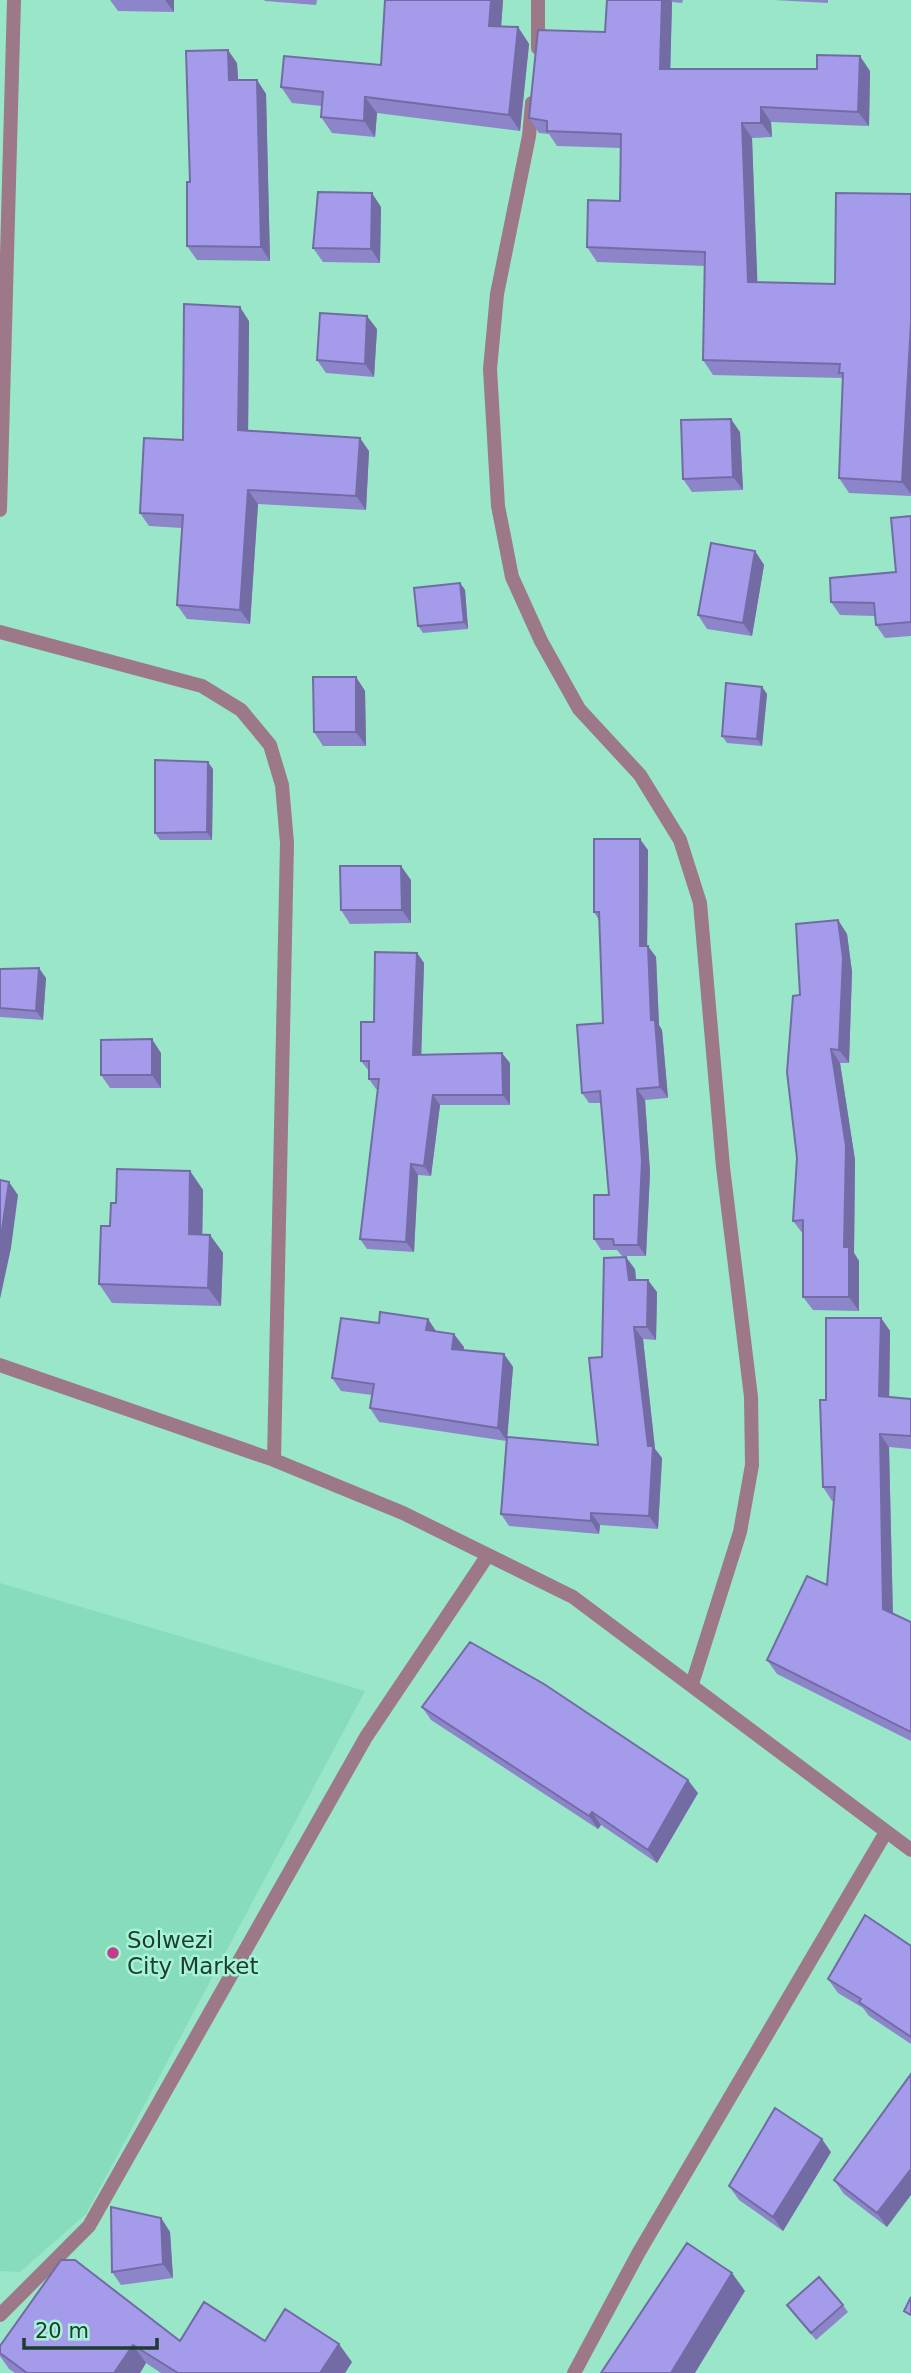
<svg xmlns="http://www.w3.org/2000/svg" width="911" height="2373" viewBox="0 0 911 2373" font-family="'DejaVu Sans',sans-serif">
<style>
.built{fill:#87dcbc}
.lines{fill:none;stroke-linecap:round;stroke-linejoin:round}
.street{stroke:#9c7889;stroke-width:14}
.wall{fill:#8d85ca}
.shaded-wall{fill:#736ca4}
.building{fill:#a49beb;stroke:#736ca4;stroke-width:2}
.poi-dot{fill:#be3e89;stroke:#a7f3d6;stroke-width:2.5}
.labels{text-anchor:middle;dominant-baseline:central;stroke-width:5;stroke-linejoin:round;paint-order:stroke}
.poi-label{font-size:23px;fill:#1d3d31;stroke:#a7f3d6;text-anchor:start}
</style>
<rect width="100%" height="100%" fill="#9ae6c9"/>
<path class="built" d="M0,1583L365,1691L86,2214L20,2272L0,2271Z"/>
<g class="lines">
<path class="street" d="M538,48V0
M532,103L529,136L497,294L490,369L498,506L512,577L541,641L579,709L640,775L680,840L700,903L723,1167L751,1397L752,1465L740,1532L692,1684
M0,510L14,0
M0,632L202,686L241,710L270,745L282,785L287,843L274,1460
M0,1365L274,1460L403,1513L573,1597L911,1850
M0,2315L89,2226L366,1737L488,1555
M574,2373L639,2252L886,1832"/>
</g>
<path class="wall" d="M110,0H174V12L118,11Z
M264,0H317L316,5L265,1Z
M385,0H503L501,27H518L529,44L520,131L377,113L375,137L332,133L321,117L322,106L292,103L281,87L381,65Z
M607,0H683L682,3L672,2L670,69L870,71L869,126L771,122L772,137L752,138L757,282L835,284L911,194V496L849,493L839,478L843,378L713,375L703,360L705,266L597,262L587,247L620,201L621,148L557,146L549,134L539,133L529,118L605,32Z
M774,0H828V3Z
M237,63L238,80H257L266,94L270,261L197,260L187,246L190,182Z
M381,207L380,263L323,262L313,248Z
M249,321L248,431L369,451L366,510L258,504L250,624L187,619L177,605L182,528L149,526L140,513L183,440Z
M377,329L374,377L326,373L317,360Z
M740,432L743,490L692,492L683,479Z
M911,516V636L885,638L876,625L875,616L840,615L831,602L896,572Z
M755,551L764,565L752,636L707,629L698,615Z
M460,583L465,590L468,629L423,633L418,626Z
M356,677L365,691L366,746H323L314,732Z
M762,687L767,694L762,746L727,743L722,736Z
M213,769L212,840H160L155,833Z
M648,850L647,946L656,957L659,1025L662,1030L668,1098L645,1100L650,1172L646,1256H622L617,1250H601L594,1239L609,1195L601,1103H589L582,1093L603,1023L599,920L594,912Z
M411,880V923L350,924L341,910Z
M838,920L847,934L852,972L849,1063H840L855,1160L854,1253L859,1261V1311L813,1310L803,1297V1234L793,1221L797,1158L800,995Z
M417,953L424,963L421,1055L510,1063V1105H440L431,1176L418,1175L414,1252L367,1249L360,1239L378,1089H376L369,1079V1071L361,1061L374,1022Z
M0,969L46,978L43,1020L0,1017Z
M161,1053V1088H110L101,1075Z
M190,1171L203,1190L202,1234L210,1235L223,1253L221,1306L112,1303L99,1284L110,1226L116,1203Z
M635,1269L636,1280L657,1292L656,1340L643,1339L655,1449L662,1458L658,1529L600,1525L599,1534L509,1526L501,1514L506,1441L379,1422L370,1408L372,1395L341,1391L332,1378L379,1323L428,1319L436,1331L464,1347L463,1350L504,1354L513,1367L507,1437L598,1445L602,1357Z
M881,1318L890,1331L889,1397L911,1399V1449L889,1447L893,1614L911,1622V1741L777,1674L767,1660L827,1585L834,1501H832L823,1487L826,1400Z
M422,1707L698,1793L657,1863L601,1825L598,1829L431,1720Z
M911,1946V2044L869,2016L863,2008L838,1993L828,1979Z
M911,2074L887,2227L844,2194L834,2180Z
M831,2152L783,2231L739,2200L729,2186Z
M161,2218L170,2232L173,2278L121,2285L112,2272Z
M787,2305H843L848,2312L816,2340Z
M180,2341H265L352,2362L345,2373H161L146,2363L140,2373H15L9,2369L0,2356V2346Z"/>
<path class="shaded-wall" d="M165,0H174V12Z
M491,0H503L500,42L489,26Z
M662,0H671L672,2L670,83L660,69Z
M518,27L529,44L520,131L509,115Z
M228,50L237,63L239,94L229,80Z
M860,56L870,71L869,126L858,112Z
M257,80L266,94L270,261L261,247Z
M365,97L377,113L375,137L364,121Z
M761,107L771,122L772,137L761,123Z
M742,123L752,138L758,297L748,282Z
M372,193L381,207L380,263L371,249Z
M240,307L249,321L248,443L238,430Z
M367,316L377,329L374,377L365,364Z
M911,322V494L902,482Z
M731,419L740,432L743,490L733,477Z
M360,438L369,451L366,510L356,496Z
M248,490L258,504L250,624L240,610Z
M755,551L764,565L752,636L743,623Z
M460,583L465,590L468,629L464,622Z
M356,677L365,691L366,746L356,732Z
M762,687L767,694L762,746L757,739Z
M208,762L213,769L212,840L207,832Z
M640,839L648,850L647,957L640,946Z
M401,866L411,880V923L402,910Z
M838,920L847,934L852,972L849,1063L839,1050Z
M648,946L656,957L659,1025L662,1030L668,1098L660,1087L651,1020Z
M417,953L424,963L421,1065L413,1055Z
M39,968L46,978L43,1020L36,1011Z
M152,1039L161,1053V1088L152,1075Z
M831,1049L840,1063L855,1160L854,1253L859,1261V1311L849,1297L844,1247Z
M502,1053L510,1063V1105L503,1095Z
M637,1089L645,1100L650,1172L646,1256L638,1245Z
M433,1095L440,1105L431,1176L424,1166Z
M411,1164L418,1175L414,1252L406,1242Z
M190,1171L203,1190L202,1253L189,1234Z
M9,1182L18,1195L11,1248L0,1299V1243Z
M210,1235L223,1253L221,1306L208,1288Z
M626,1257L635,1269L637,1292L629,1280Z
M648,1280L657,1292L656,1340L647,1327Z
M881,1318L890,1331L889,1410L879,1396Z
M428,1319L437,1333L426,1330Z
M634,1327L643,1339L655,1449L662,1458L658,1529L649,1516L648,1446Z
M454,1334L464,1347L461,1363L452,1349Z
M504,1354L513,1367L507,1441L498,1428Z
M880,1434L889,1447L893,1623L883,1609Z
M591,1513L600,1525L599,1534L591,1521Z
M688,1780L698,1793L657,1863L648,1850Z
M592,1812L601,1825L598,1829L589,1816Z
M822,2139L831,2152L783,2231L773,2217Z
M911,2169V2195L887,2227L877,2213Z
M161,2218L170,2232L173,2278L163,2264Z
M732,2273L745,2291L695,2373H671Z
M339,2344L352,2362L345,2373H320Z
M133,2345L146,2363L140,2373H114Z"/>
<path class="building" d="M385,0H491L489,26L518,27L509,115L365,97L364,121L321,117L323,92L281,87L284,56L381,65Z
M607,0H662L660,69H817V55L860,56L858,112L761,107V123H742L748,282L835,284L836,193L911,194V322L902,482L839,478L843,373H839L840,364L703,360L705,252L587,247L588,200L620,201L621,134L547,131V121L529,118L538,30L605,32Z
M228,50L229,80H257L261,247L187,246V182H190L186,51Z
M318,192L372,193L371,249L313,248Z
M184,304L240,307L238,430L360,438L356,496L248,490L240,610L177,605L183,515L140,513L144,438L183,440Z
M320,313L367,316L365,364L317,360Z
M731,419L733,477L683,479L681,420Z
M911,516V622L876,625L874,603L831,602L830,578L896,572L891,518Z
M711,543L755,551L743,623L698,615Z
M460,583L464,622L418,626L414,588Z
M313,677H356V732H314Z
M726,683L762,687L757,739L722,736Z
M155,760L208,762L207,832L155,833Z
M594,839H640V946H648L651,1020H655L660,1087L637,1089L642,1161L638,1245H614L613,1239H594V1195H609L600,1091L582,1093L577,1025L603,1023L599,912H594Z
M340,866H401L402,910H341Z
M838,920L843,958L839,1050L831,1049L846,1146L844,1247H849V1297H803V1220L793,1221L797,1158L787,1072L793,996L800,995L796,924Z
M375,952L417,953L413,1055L502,1053L503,1095H433L424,1166L411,1164L406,1242L360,1239L379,1079H369V1061H361V1022H374Z
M39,968L36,1011L0,1008V969Z
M152,1039V1075H101V1040Z
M117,1169L190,1171L189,1234L210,1235L208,1288L99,1284L101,1226H110L111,1203H116Z
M0,1180L9,1182L0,1243Z
M626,1257L629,1280H648L647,1327H634L648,1446H653L649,1516L591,1513V1521L501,1514L507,1437L598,1445L589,1358L602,1357L604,1258Z
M380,1312L428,1319L426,1330L454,1334L452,1349L504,1354L498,1428L370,1408L374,1384L332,1378L341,1318L379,1323Z
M826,1318H881L879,1396L911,1399V1436L880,1434L883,1609L911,1622V1732L767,1660L807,1576L827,1585L835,1487H823L820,1400H826Z
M470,1642L544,1684L688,1780L648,1850L592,1812L589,1816L422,1707Z
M865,1915L911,1946V2037L859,2002L861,1999L828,1979Z
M911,2074V2169L877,2213L834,2180Z
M775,2108L822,2139L773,2217L729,2186Z
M111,2207L161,2218L163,2264L112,2272Z
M687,2243L732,2273L671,2373H601Z
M61,2260H75L180,2341L204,2302L265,2341L285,2309L339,2344L320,2373H178L133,2345L114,2373H27L0,2353V2346Z
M819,2277L843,2305L811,2333L787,2305Z
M911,2297V2315L904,2311Z"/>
<circle class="poi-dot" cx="113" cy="1953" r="7"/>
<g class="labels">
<g class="poi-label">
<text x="127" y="1940">Solwezi<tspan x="127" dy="26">City Market</tspan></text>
</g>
</g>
<path d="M24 2338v10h133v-10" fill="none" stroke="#1d3d31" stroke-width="3.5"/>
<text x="35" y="2338" font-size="21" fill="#1d3d31" stroke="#a7f3d6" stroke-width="5" paint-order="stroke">20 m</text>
</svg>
